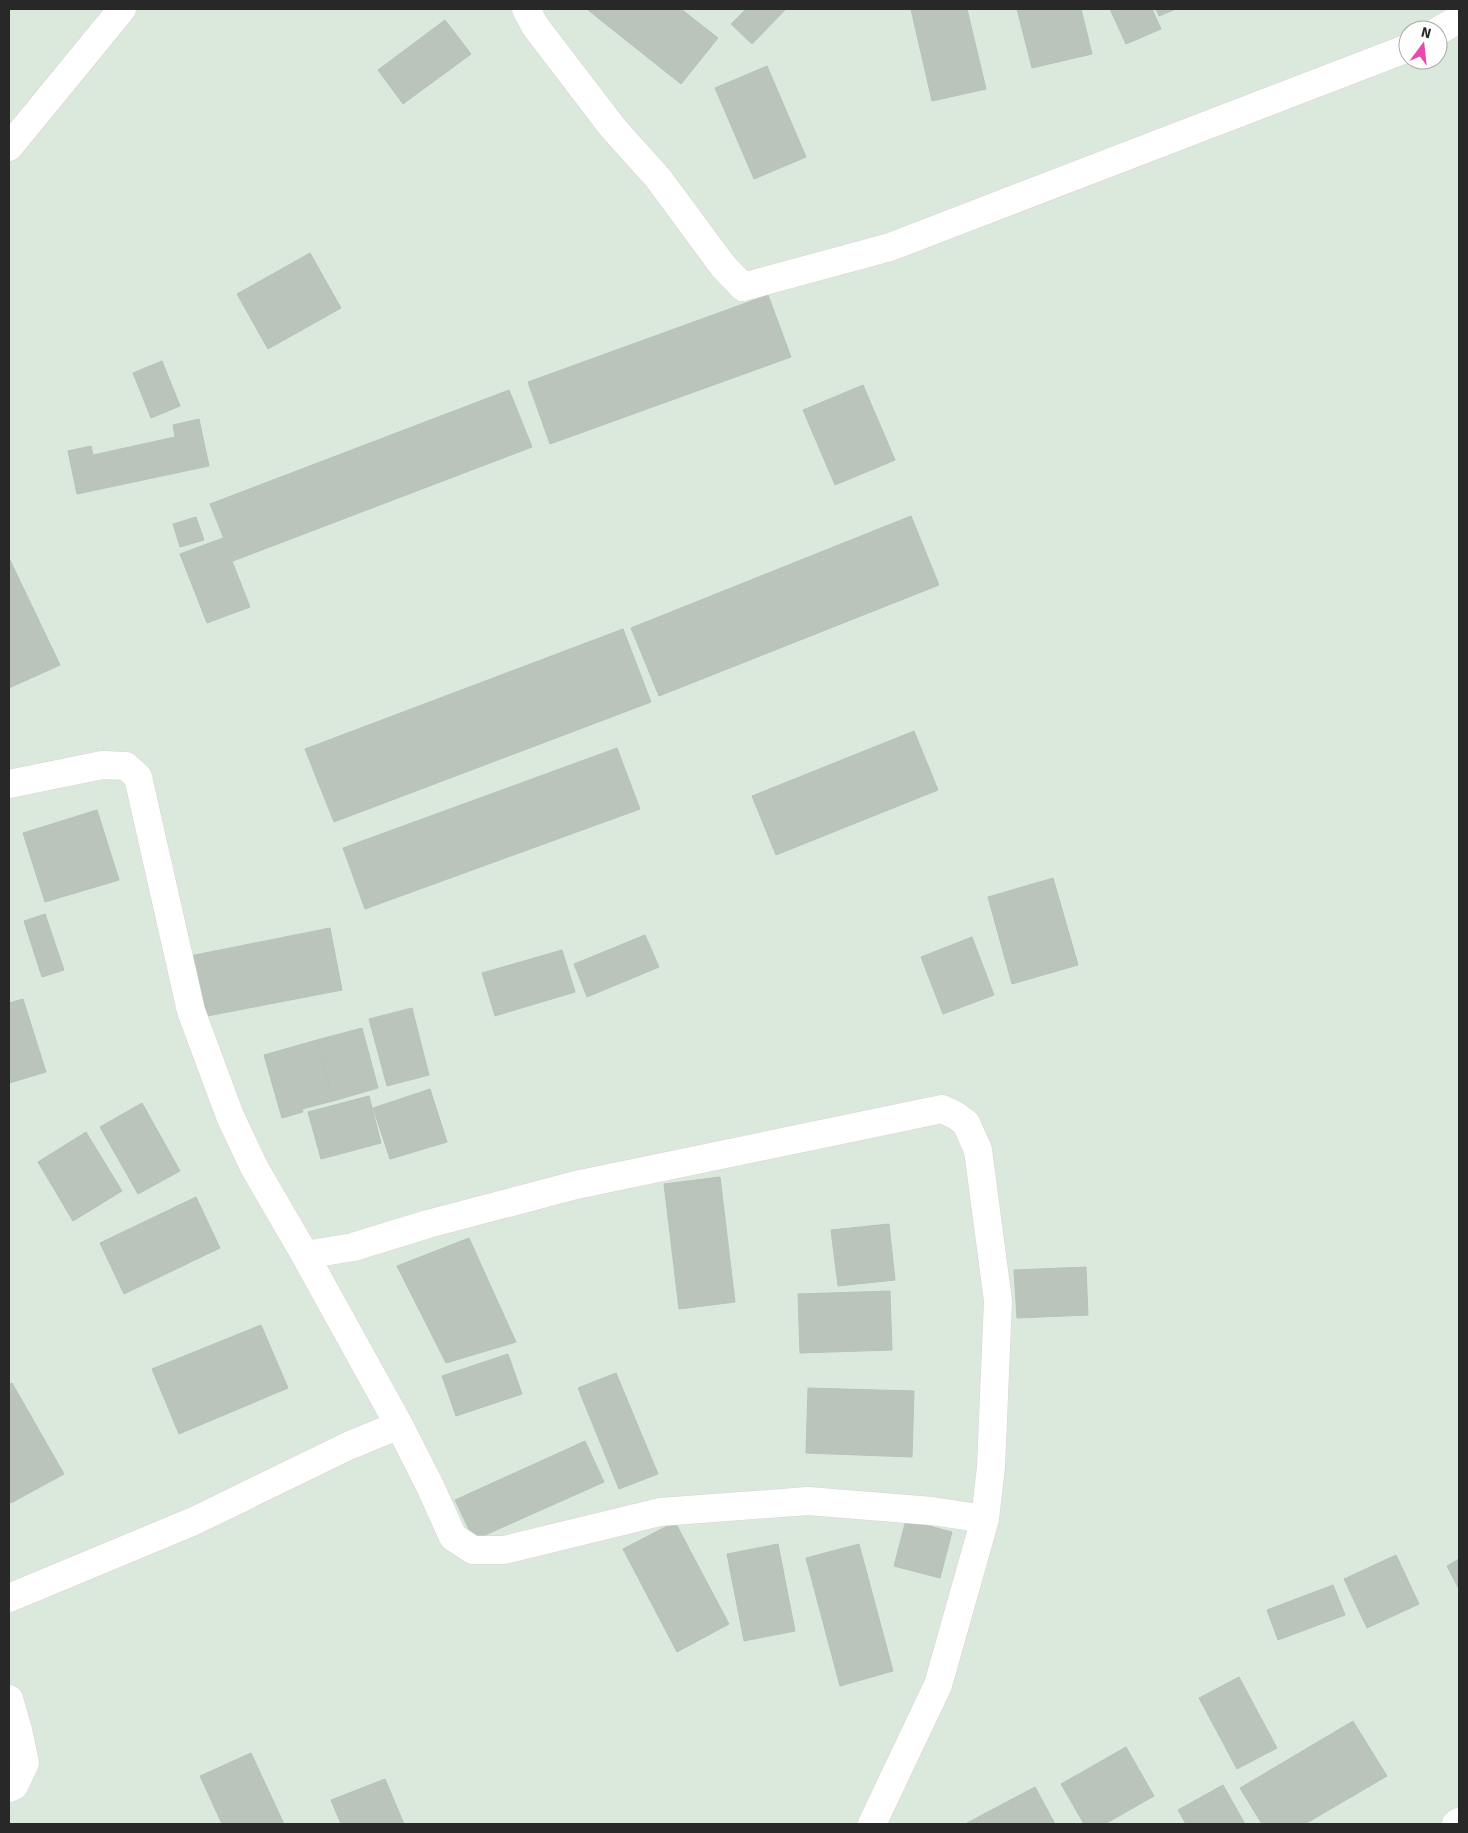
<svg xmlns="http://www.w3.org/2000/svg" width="1468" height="1833" viewBox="0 0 1468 1833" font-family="Signika,sans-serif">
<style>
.building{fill:#bac4bb;stroke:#b5c4b8}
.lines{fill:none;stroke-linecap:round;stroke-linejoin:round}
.minor-casing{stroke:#dfd0da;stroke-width:29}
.minor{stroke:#fff;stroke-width:28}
</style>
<rect width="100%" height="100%" fill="#dae9dc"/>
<path class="building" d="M590,9H681L718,38L681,84L588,10Z
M746,9H786L752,44L731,24Z
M911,9H967L986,89L932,101Z
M1017,9H1081L1092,54L1032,68Z
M1110,9H1152L1161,29L1126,44Z
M1156,9H1176L1159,16Z
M445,20L471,54L403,104L378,70Z
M767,66L806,157L754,179L715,88Z
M310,253L341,308L268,349L237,294Z
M768,295L791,357L550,444L528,382Z
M162,361L180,406L151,418L133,373Z
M863,385L895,460L835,485L803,410Z
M509,390L532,447L233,561L210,504Z
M199,419L209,466L77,494L68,451L91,446L93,455L175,437L173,425Z
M911,516L939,585L659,696L631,628Z
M196,517L204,540L180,547L173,524Z
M223,538L250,607L207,623L180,554Z
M9,558L60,665L9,688Z
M623,629L651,702L334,822L305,749Z
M914,731L938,790L776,855L752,796Z
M617,748L640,809L365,909L343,848Z
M97,810L119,880L45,902L23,833Z
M1053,878L1078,965L1012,984L988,897Z
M45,914L64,970L42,977L24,921Z
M330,928L342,990L202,1017L190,956Z
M645,935L659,967L587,997L574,964Z
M972,937L994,995L943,1014L921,957Z
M562,950L575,992L495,1016L482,973Z
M23,999L46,1072L9,1083V1003Z
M412,1008L429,1075L387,1086L369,1019Z
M362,1028L378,1088L333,1101L317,1040Z
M317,1040L333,1101L302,1109L303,1112L282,1118L264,1055Z
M430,1089L447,1142L390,1159L373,1108Z
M369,1096L381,1143L321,1159L308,1112Z
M142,1103L180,1171L138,1194L100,1127Z
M86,1132L122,1191L73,1221L38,1162Z
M720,1177L735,1302L679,1309L664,1184Z
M196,1197L220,1248L124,1294L100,1243Z
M889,1224L895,1280L838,1286L831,1230Z
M469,1238L516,1342L446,1363L397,1266Z
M1086,1267L1088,1315L1017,1318L1014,1270Z
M890,1291L892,1350L800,1353L798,1294Z
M261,1325L288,1388L179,1434L152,1369Z
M508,1354L522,1394L456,1416L442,1376Z
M616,1373L658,1474L619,1489L578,1388Z
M12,1383L64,1474L11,1503L9,1498V1385Z
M808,1388L914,1391L912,1457L806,1453Z
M585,1441L604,1482L474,1540L455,1500Z
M906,1520L952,1532L940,1578L894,1566Z
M675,1522L729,1624L677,1652L623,1549Z
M778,1544L795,1631L744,1641L727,1554Z
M859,1544L893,1671L840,1686L806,1558Z
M1396,1555L1419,1604L1367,1628L1344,1579Z
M1459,1559V1589L1447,1566Z
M1333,1585L1345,1615L1278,1640L1267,1610Z
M1239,1677L1277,1748L1237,1769L1199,1698Z
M1353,1721L1387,1776L1305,1824H1262L1240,1788Z
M1126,1747L1154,1796L1105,1824H1084L1061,1784Z
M251,1753L284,1824H222L200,1776Z
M385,1779L404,1824H341L331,1800Z
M1223,1785L1245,1824H1186L1178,1810Z
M1035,1787L1055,1824H965Z"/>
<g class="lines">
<defs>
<path id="minor" d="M526,9L535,26L613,128L658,178L723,266L743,287L890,247L1408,48
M1438,31L1459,19
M9,147L122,9
M9,784L102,765L126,766L138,777L191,1011L230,1116L254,1167L305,1255L353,1247L428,1224L576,1185L942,1109L955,1115L966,1123L978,1150L998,1301L991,1467L985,1519L938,1685L872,1824
M305,1255L399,1425L430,1486L453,1537L473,1550H504L660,1512L808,1501L932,1511L985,1519
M9,1598L194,1521L348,1446L399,1425
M9,1699L18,1730L25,1763L14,1786L9,1788
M1456,1824L1459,1822"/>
</defs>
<use href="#minor" class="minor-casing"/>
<use href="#minor" class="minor"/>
</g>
<rect width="1468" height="1833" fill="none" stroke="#282828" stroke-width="20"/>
<g transform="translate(1423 45) rotate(15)"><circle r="24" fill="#ffffff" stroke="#a9a9a9"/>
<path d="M0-4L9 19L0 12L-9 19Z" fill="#e749ac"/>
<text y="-8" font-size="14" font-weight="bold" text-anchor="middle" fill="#282828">N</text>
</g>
</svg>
